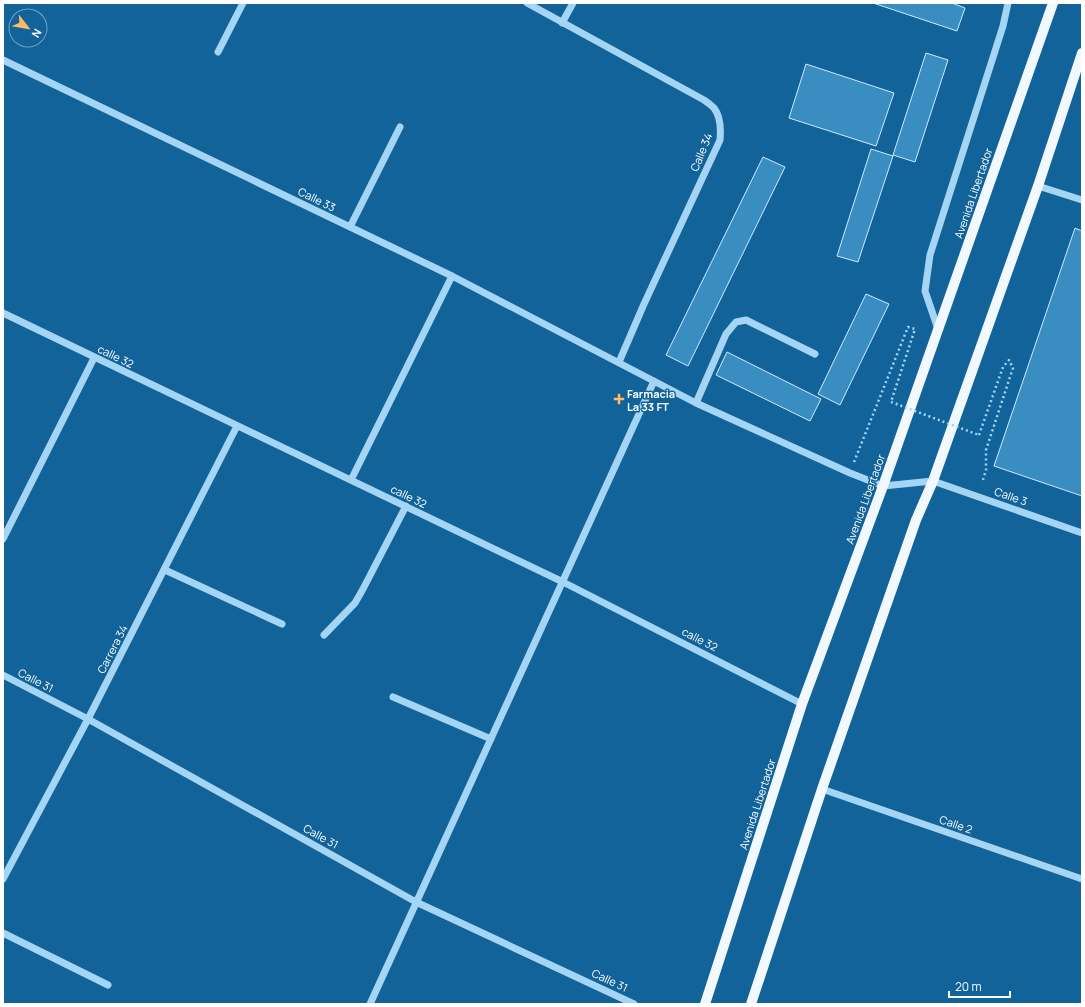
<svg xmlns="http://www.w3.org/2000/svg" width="1085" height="1007" viewBox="0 0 1085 1007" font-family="Manrope,sans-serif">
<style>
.building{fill:#3a8dc1;stroke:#cdebfe}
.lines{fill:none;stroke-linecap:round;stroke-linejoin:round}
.path{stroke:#a4d5f4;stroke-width:2.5;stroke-dasharray:2 3;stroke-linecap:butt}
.minor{stroke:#a4d5f4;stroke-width:7}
.major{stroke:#f1f9ff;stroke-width:10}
.path-bridge{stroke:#a4d5f4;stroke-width:2.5;stroke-dasharray:2 3;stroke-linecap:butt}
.poi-dot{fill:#ffba67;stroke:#11639a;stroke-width:1.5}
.labels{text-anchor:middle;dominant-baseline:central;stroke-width:3;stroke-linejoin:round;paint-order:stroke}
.street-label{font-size:11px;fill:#fff;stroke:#11639a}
.poi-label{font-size:11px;font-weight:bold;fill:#fff;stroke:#11639a;text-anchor:start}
</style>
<rect width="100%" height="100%" fill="#11639a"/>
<path class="building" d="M873,3H952L965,8L957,31Z
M926,53L948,60L915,162L893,155Z
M806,64L894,93L876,146L789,118Z
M871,149L893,156L858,262L837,256Z
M763,157L785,167L688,366L666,355Z
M1075,228L1082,231V496L994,466Z
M866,294L889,304L840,405L818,394Z
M727,352L821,399L810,421L716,375Z"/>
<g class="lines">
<path class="path" d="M979,435L1003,367L1009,360L1013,368L986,450V470L982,483
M854,462L908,327L915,329L891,402"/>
<path class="minor" d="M527,3L704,100C707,102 711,105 714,108C721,117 721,129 720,140L644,304L619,362
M562,23L573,3
M218,52L243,3
M3,60L452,276L696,403L850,473L883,486L933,481L1082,533
M1038,186L1082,200
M350,227L400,127
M3,313L563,582L802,704
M938,329L925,291L930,255L1003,26L1008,3
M696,403L726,334L736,322L746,320L815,354
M351,480L452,276
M3,539L94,358
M165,570L282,624
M324,635L355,603L363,589L406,506
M3,675L88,719L416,902L634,1004
M393,697L491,739
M822,789L1082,879
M3,879L88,719L237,426
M3,933L108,985
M370,1004L654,381"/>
<path class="major" d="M705,1004L802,704L883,486L1053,3
M751,1004L822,789L916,520L933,481L1038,186L1082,53"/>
<path class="path-bridge" d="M891,402L979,435"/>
</g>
<path class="poi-dot" d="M617 393h4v4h4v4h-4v4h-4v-4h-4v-4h4z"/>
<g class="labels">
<g class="street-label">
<text transform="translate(701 152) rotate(-68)">Calle 34</text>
<text transform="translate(973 193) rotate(-71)">Avenida Libertador</text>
<text transform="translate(317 199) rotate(26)">Calle 33</text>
<text transform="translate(116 356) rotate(26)">calle 32</text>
<text transform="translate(409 496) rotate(26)">calle 32</text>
<text transform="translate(1011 496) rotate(19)">Calle 3</text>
<text transform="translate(865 499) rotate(-70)">Avenida Libertador</text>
<text transform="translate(700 639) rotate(27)">calle 32</text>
<text transform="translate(112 649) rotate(-63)">Carrera 34</text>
<text transform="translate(36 680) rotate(27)">Calle 31</text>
<text transform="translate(757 804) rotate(-72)">Avenida Libertador</text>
<text transform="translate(956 824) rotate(19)">Calle 2</text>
<text transform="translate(321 836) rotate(29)">Calle 31</text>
<text transform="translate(610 980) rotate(25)">Calle 31</text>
</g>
<g class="poi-label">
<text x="627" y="393">Farmacia<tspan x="627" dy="13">La 33 FT</tspan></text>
</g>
</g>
<rect width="1085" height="1007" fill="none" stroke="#ffffff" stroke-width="8"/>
<g transform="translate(28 28) rotate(121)"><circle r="19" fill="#11639a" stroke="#70a1c2"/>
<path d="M0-3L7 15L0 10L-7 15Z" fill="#ffba67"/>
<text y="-6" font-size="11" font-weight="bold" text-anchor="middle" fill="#ffffff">N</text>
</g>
<path d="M949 991v6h61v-6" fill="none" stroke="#ffffff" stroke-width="2"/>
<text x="955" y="991" font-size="12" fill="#ffffff" stroke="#11639a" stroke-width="3" paint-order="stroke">20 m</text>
</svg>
